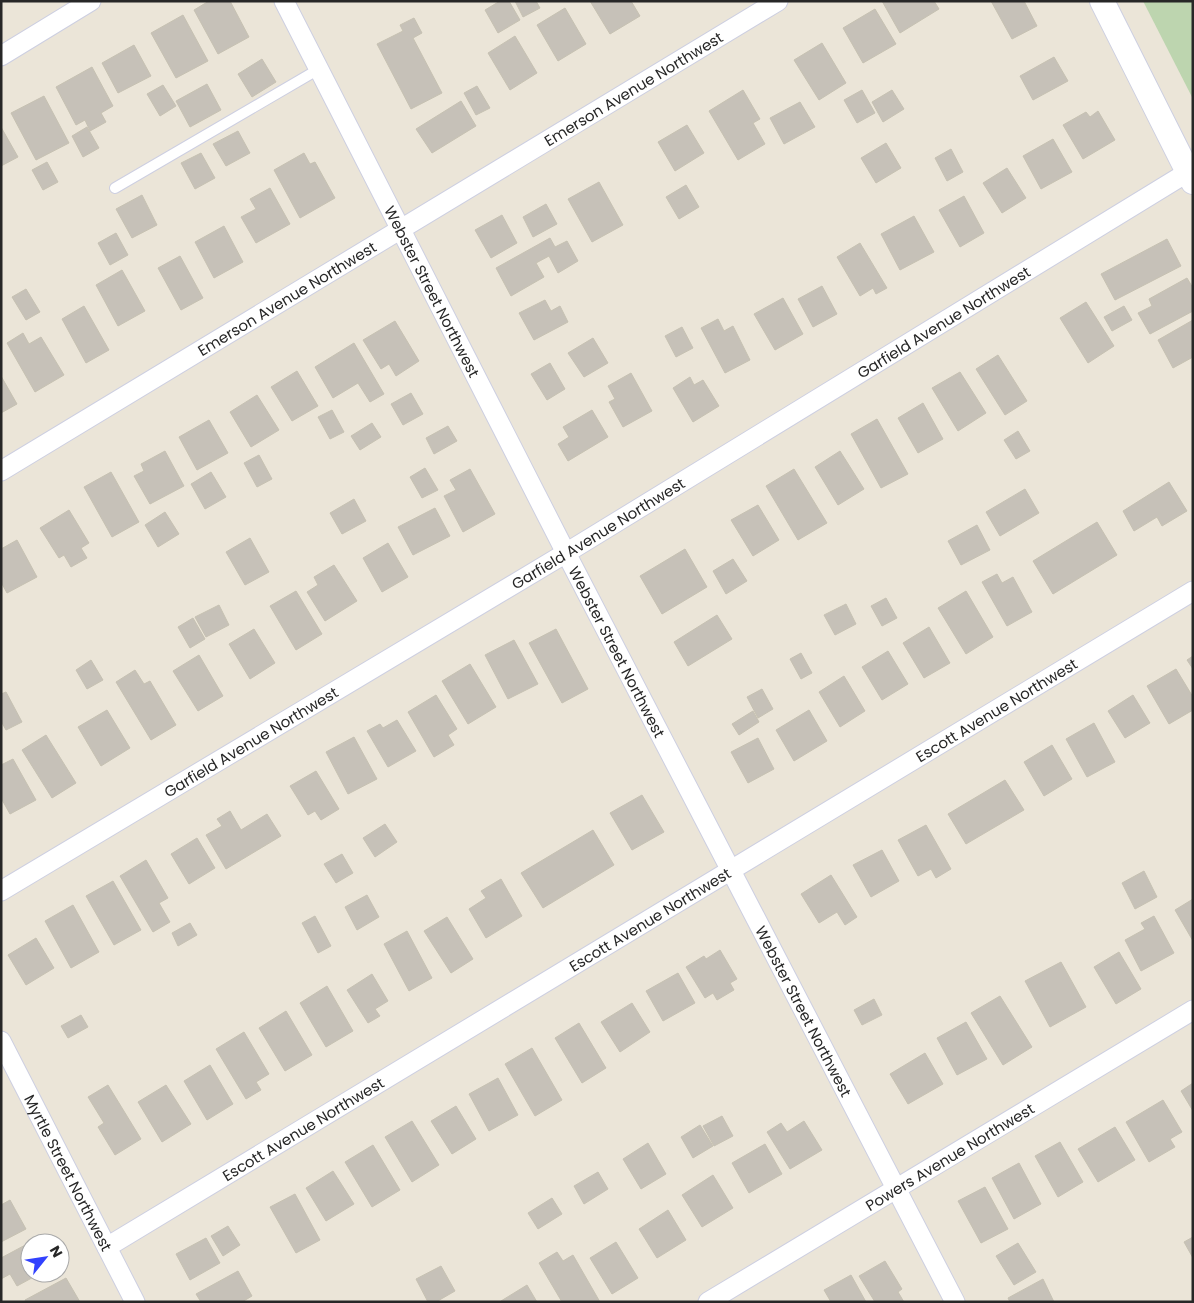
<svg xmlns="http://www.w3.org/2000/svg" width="1194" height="1303" viewBox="0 0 1194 1303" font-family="Poppins,sans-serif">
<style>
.cemetery{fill:#bdd5af}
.building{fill:#c6c1b8;stroke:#c6c1b2}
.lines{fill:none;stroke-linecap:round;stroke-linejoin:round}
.service-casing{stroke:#cdcfe1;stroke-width:12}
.minor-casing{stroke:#cdcfe1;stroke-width:21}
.tertiary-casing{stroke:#cdcfe1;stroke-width:26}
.service{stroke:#fff;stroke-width:10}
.minor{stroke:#fff;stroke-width:19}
.tertiary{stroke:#fff;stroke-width:24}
.labels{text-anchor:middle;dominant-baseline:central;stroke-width:5;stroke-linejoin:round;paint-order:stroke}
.street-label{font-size:15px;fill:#272727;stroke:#fff}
</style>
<rect width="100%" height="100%" fill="#ebe5d8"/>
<path class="cemetery" d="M1143,1H1193V99Z"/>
<path class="building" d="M209,1H230L249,37L218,54L194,10Z
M500,1H509L520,20L498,33L485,10Z
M515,1H536L540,8L523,17Z
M590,1H631L640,16L610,34Z
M882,1H934L939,9L900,33Z
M991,1H1024L1037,26L1012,39Z
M565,8L586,44L558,61L537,25Z
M875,9L896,44L863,63L843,28Z
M183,15L208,61L176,78L151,33Z
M414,18L422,33L413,38L442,93L411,109L377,44L403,31L400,25Z
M515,36L537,73L510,90L488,53Z
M822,43L846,83L819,100L794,60Z
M134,45L151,76L118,93L102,63Z
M1054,57L1068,81L1033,100L1020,76Z
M262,59L276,82L252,97L238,74Z
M92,67L113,106L101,113L106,122L90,131L85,120L76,125L56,87Z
M207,84L221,110L190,127L176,101Z
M163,85L176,106L160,116L147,94Z
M477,86L490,108L476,115L464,93Z
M743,90L760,119L753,123L765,144L738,160L709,111Z
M862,90L875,113L857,123L844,100Z
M892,90L904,109L883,122L872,102Z
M44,96L69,143L36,160L11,113Z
M461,101L476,126L432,153L416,129Z
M800,102L815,127L784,144L770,118Z
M1098,111L1115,140L1083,159L1063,125L1086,112L1090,117Z
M687,125L704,153L675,171L658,142Z
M1,127L18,157L1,166Z
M87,127L99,148L83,157L72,136Z
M238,131L250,153L226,166L213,144Z
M1053,139L1072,172L1041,189L1023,156Z
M886,143L901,168L876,183L861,158Z
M951,149L963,172L947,181L935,158Z
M201,153L215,178L195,189L181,163Z
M304,153L310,164L315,162L335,198L300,218L274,170Z
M47,162L58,182L43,190L32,170Z
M1007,168L1026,198L1002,213L983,183Z
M599,182L623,225L592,242L568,199Z
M686,185L699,207L679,219L666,197Z
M270,188L290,224L256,243L241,217L256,209L250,199Z
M142,195L157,225L132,238L116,209Z
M964,196L984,233L960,247L939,210Z
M546,204L557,224L533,237L523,217Z
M502,215L517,243L491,258L475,230Z
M914,216L934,252L900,270L881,234Z
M224,226L243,262L214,278L195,242Z
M116,233L128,255L110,265L98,243Z
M550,238L555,247L567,241L578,261L558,273L549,256L536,263L544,277L511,296L496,268Z
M1167,239L1181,266L1115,300L1101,274Z
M860,243L887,288L876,294L873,288L860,296L837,257Z
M180,256L203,298L181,310L158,268Z
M122,270L145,311L118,326L96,285Z
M1187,278L1193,288V311L1150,334L1138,313L1152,306L1149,299Z
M822,286L837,314L813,327L798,299Z
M26,289L40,312L26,320L12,297Z
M783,298L803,334L775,350L754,314Z
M545,300L551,311L560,306L568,322L534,340L519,313Z
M1086,302L1114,346L1088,363L1060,318Z
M84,306L109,350L86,363L62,319Z
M1124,306L1132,320L1112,331L1104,317Z
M718,319L724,331L733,326L750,360L725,373L701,328Z
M1193,320V357L1173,368L1158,340Z
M395,321L419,361L396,376L389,364L381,369L363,340Z
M682,327L693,348L676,357L665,336Z
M23,333L29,344L41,337L64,375L35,392L7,343Z
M593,338L608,363L584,377L568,353Z
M354,343L384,394L370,402L358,383L333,398L315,367Z
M998,355L1027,401L1005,415L976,369Z
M550,363L565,389L547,400L531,374Z
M297,371L318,406L292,421L271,387Z
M960,372L986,413L958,431L932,388Z
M631,373L652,411L623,427L609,402L615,399L608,386Z
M1,376L17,404L1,413Z
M690,377L694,385L703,380L719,406L693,422L673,388Z
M411,393L423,414L403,425L391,404Z
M257,395L279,430L251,447L230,412Z
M923,403L943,439L918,453L898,418Z
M332,410L344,432L330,439L318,417Z
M592,410L608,437L568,461L558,444L569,437L563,427Z
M877,419L908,474L881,488L851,434Z
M209,420L228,453L197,470L179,437Z
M372,423L381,437L360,450L351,436Z
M448,426L457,441L434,454L426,438Z
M1018,431L1030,451L1016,459L1004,440Z
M165,451L184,486L150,504L134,476L144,471L141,464Z
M840,451L864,489L838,505L815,467Z
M259,455L272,479L257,487L244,463Z
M425,468L438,490L422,498L410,477Z
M470,469L495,514L463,532L444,496L456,490L450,480Z
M794,469L827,523L798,540L766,486Z
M111,472L139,522L112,537L84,487Z
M211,472L226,497L205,509L191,484Z
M1169,482L1187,511L1162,526L1157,517L1134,531L1123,511Z
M1025,489L1039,513L1000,536L986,512Z
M354,499L366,521L342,534L330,513Z
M758,505L779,540L753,556L731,520Z
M435,508L450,536L413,555L398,527Z
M69,510L89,543L81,548L87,558L71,567L64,555L59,558L40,528Z
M165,512L179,534L158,547L145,525Z
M1097,522L1117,555L1053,594L1033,561Z
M977,525L990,550L961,565L948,541Z
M250,538L269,572L245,585L226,552Z
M17,540L37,577L7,593L1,582V549Z
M388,543L408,577L382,592L363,558Z
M685,549L707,587L662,614L640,576Z
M733,559L747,581L726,594L713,571Z
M334,565L357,601L325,621L307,592L318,585L314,577Z
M997,574L1002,583L1013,577L1032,612L1007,626L982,582Z
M296,591L322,634L296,650L270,606Z
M966,591L993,637L966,654L938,608Z
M886,598L897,618L882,626L871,606Z
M846,604L856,624L835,635L824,615Z
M219,605L229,625L206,637L195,617Z
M717,615L732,639L688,666L674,642Z
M193,618L205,639L190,648L178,627Z
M929,627L950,663L924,678L903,643Z
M254,629L275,663L250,679L229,644Z
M556,629L588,689L562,703L529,643Z
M514,640L538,684L508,699L485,655Z
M888,651L908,684L882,700L862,667Z
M801,653L812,673L801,679L790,659Z
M199,655L223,696L198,711L173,671Z
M1193,656V669L1187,660Z
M91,660L103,680L87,689L76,670Z
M470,664L496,707L468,724L442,681Z
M1176,669L1193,697V710L1169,724L1147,686Z
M135,670L144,684L150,681L176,725L151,740L116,682Z
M844,676L865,711L840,727L819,692Z
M762,689L773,709L758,718L747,697Z
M6,692L22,722L6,730L1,721V694Z
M436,695L457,729L448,735L454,745L434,757L408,712Z
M1133,695L1150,723L1125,738L1108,711Z
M107,710L130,748L101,766L78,727Z
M809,710L827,741L794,761L776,730Z
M753,711L759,722L739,735L732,724Z
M397,720L416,751L388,767L367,731L380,724L383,728Z
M1094,723L1115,762L1087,777L1066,739Z
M46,735L76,783L52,798L22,750Z
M354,737L377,779L348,794L326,752Z
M758,738L774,769L748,783L731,752Z
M1052,745L1072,779L1044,796L1024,762Z
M13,759L36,800L10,814L1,798V765Z
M316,771L339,809L321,820L315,811L308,815L290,786Z
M1005,780L1024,810L966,844L948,814Z
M642,795L664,832L632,850L610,813Z
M230,811L241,830L267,814L281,836L226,869L206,835L222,826L217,819Z
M385,824L397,842L375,857L363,838Z
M926,825L951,869L936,878L931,869L918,876L898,840Z
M593,830L614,865L543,908L521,873Z
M197,838L215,868L189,884L171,854Z
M882,850L899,881L871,897L853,865Z
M342,854L353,873L336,883L324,864Z
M146,860L168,898L159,903L170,922L153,932L120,876Z
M1144,871L1157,897L1135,909L1122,883Z
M831,875L857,917L845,925L837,912L819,923L801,894Z
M501,879L522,916L486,938L469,909L486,898L481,891Z
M113,881L141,930L114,945L86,896Z
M367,895L379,917L357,930L345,907Z
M1193,899V941L1175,910Z
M73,905L99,952L71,968L45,921Z
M315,916L331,946L318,953L302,923Z
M1154,916L1174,953L1141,971L1125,940L1145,929L1141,923Z
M447,917L473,959L451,973L424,931Z
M190,923L197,935L178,946L172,933Z
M407,931L432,978L409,991L384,944Z
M36,938L54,968L26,985L8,955Z
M720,950L737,979L730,983L734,990L717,1000L713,993L705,998L686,967L704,956L706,959Z
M1119,952L1141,989L1116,1004L1094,967Z
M1061,962L1086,1007L1050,1027L1025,981Z
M678,973L695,1003L663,1021L646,991Z
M372,974L388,1001L375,1009L380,1016L368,1023L347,990Z
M327,986L353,1031L326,1047L300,1003Z
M1000,996L1032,1047L1003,1065L971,1013Z
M874,999L882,1015L862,1025L854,1010Z
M632,1003L650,1032L620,1052L601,1022Z
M286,1011L312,1055L285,1071L259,1028Z
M81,1015L88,1027L68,1038L61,1026Z
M966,1022L987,1059L957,1075L937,1038Z
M579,1023L606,1068L582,1083L555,1038Z
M244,1032L269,1074L256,1082L261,1090L246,1099L216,1049Z
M532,1048L562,1100L535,1116L505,1064Z
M925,1053L943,1084L908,1104L890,1074Z
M210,1065L233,1104L207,1120L184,1081Z
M498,1078L518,1115L489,1131L469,1094Z
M1193,1083V1111L1181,1091Z
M108,1085L141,1139L115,1155L98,1127L104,1123L88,1097Z
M166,1085L191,1124L162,1142L138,1102Z
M1163,1100L1182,1132L1170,1139L1175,1147L1149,1162L1126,1122Z
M456,1106L476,1139L452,1154L431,1121Z
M722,1116L733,1136L714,1146L703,1126Z
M412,1121L439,1165L412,1182L385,1137Z
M804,1121L822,1150L790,1169L767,1132L781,1123L787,1132Z
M700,1125L713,1146L693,1158L681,1137Z
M1115,1127L1135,1160L1098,1182L1078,1149Z
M1060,1142L1083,1182L1058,1197L1035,1156Z
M648,1143L666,1174L641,1189L623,1159Z
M765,1144L782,1174L749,1193L732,1163Z
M373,1145L400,1190L372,1207L345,1162Z
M1019,1163L1041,1204L1014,1219L992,1178Z
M333,1171L354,1204L326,1221L306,1188Z
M598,1172L608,1189L584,1204L574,1186Z
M713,1175L733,1208L702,1227L682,1195Z
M985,1187L1008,1229L981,1243L958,1201Z
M295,1194L320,1240L296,1253L270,1207Z
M552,1198L562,1214L538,1229L528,1213Z
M10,1200L26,1229L1,1242V1205Z
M668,1210L686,1240L657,1258L639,1229Z
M228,1226L240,1245L223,1256L211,1236Z
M44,1235L48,1243H30V1273H41L17,1286L10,1274L1,1279V1258Z
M1193,1237V1258L1184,1242Z
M206,1238L220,1263L190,1280L176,1254Z
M616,1242L638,1278L612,1294L590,1258Z
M1018,1243L1036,1272L1014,1285L996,1256Z
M557,1252L563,1261L573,1255L600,1302H562L539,1263Z
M885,1261L902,1289L898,1292L904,1302H875L859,1276Z
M441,1266L455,1291L436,1302H428L416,1279Z
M238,1271L252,1296L242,1302H201L196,1294Z
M851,1275L866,1302H831L824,1290Z
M66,1278L80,1302H26L25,1300Z
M1043,1279L1054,1302H1010L1008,1298Z
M527,1285L537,1302H501V1301Z"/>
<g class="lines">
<defs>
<path id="service" d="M115,188L319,69"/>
<g id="minor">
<path id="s1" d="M284,1L566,553L955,1302"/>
<path d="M1,56L91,1"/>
<path id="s2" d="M1,471L778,1"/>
<path id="s3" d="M1,891L566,553L1193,169"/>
<path id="s4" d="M1,1041L135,1302"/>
<path id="s5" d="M107,1247L1193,591"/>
<path id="s6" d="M708,1302L1193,1010"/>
</g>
<path id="tertiary" d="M1102,1L1193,182"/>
</defs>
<use href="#service" class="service-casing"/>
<use href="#minor" class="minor-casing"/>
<use href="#tertiary" class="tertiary-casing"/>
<use href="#service" class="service"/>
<use href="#minor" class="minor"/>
<use href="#tertiary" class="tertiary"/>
</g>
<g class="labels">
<g class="street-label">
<text stroke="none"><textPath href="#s2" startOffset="739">Emerson Avenue Northwest</textPath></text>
<text stroke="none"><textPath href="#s1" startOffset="326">Webster Street Northwest</textPath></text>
<text stroke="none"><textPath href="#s2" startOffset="334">Emerson Avenue Northwest</textPath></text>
<text stroke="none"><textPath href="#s3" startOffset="1101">Garfield Avenue Northwest</textPath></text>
<text stroke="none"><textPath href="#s3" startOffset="696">Garfield Avenue Northwest</textPath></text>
<text stroke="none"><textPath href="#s1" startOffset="731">Webster Street Northwest</textPath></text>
<text stroke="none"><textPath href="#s5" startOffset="1039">Escott Avenue Northwest</textPath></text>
<text stroke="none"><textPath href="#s3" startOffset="291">Garfield Avenue Northwest</textPath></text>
<text stroke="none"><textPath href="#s5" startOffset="634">Escott Avenue Northwest</textPath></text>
<text stroke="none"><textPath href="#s1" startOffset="1136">Webster Street Northwest</textPath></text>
<text stroke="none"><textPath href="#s5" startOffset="229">Escott Avenue Northwest</textPath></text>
<text stroke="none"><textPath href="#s6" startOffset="282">Powers Avenue Northwest</textPath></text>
<text stroke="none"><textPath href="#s4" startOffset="148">Myrtle Street Northwest</textPath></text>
</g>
</g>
<rect width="1194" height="1303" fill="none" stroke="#272727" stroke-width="5"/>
<g transform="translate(45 1258) rotate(60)"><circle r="24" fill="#ffffff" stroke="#a9a9a9"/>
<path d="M0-4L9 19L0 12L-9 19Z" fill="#3242fe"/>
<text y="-8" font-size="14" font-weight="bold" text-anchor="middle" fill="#272727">N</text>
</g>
</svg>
